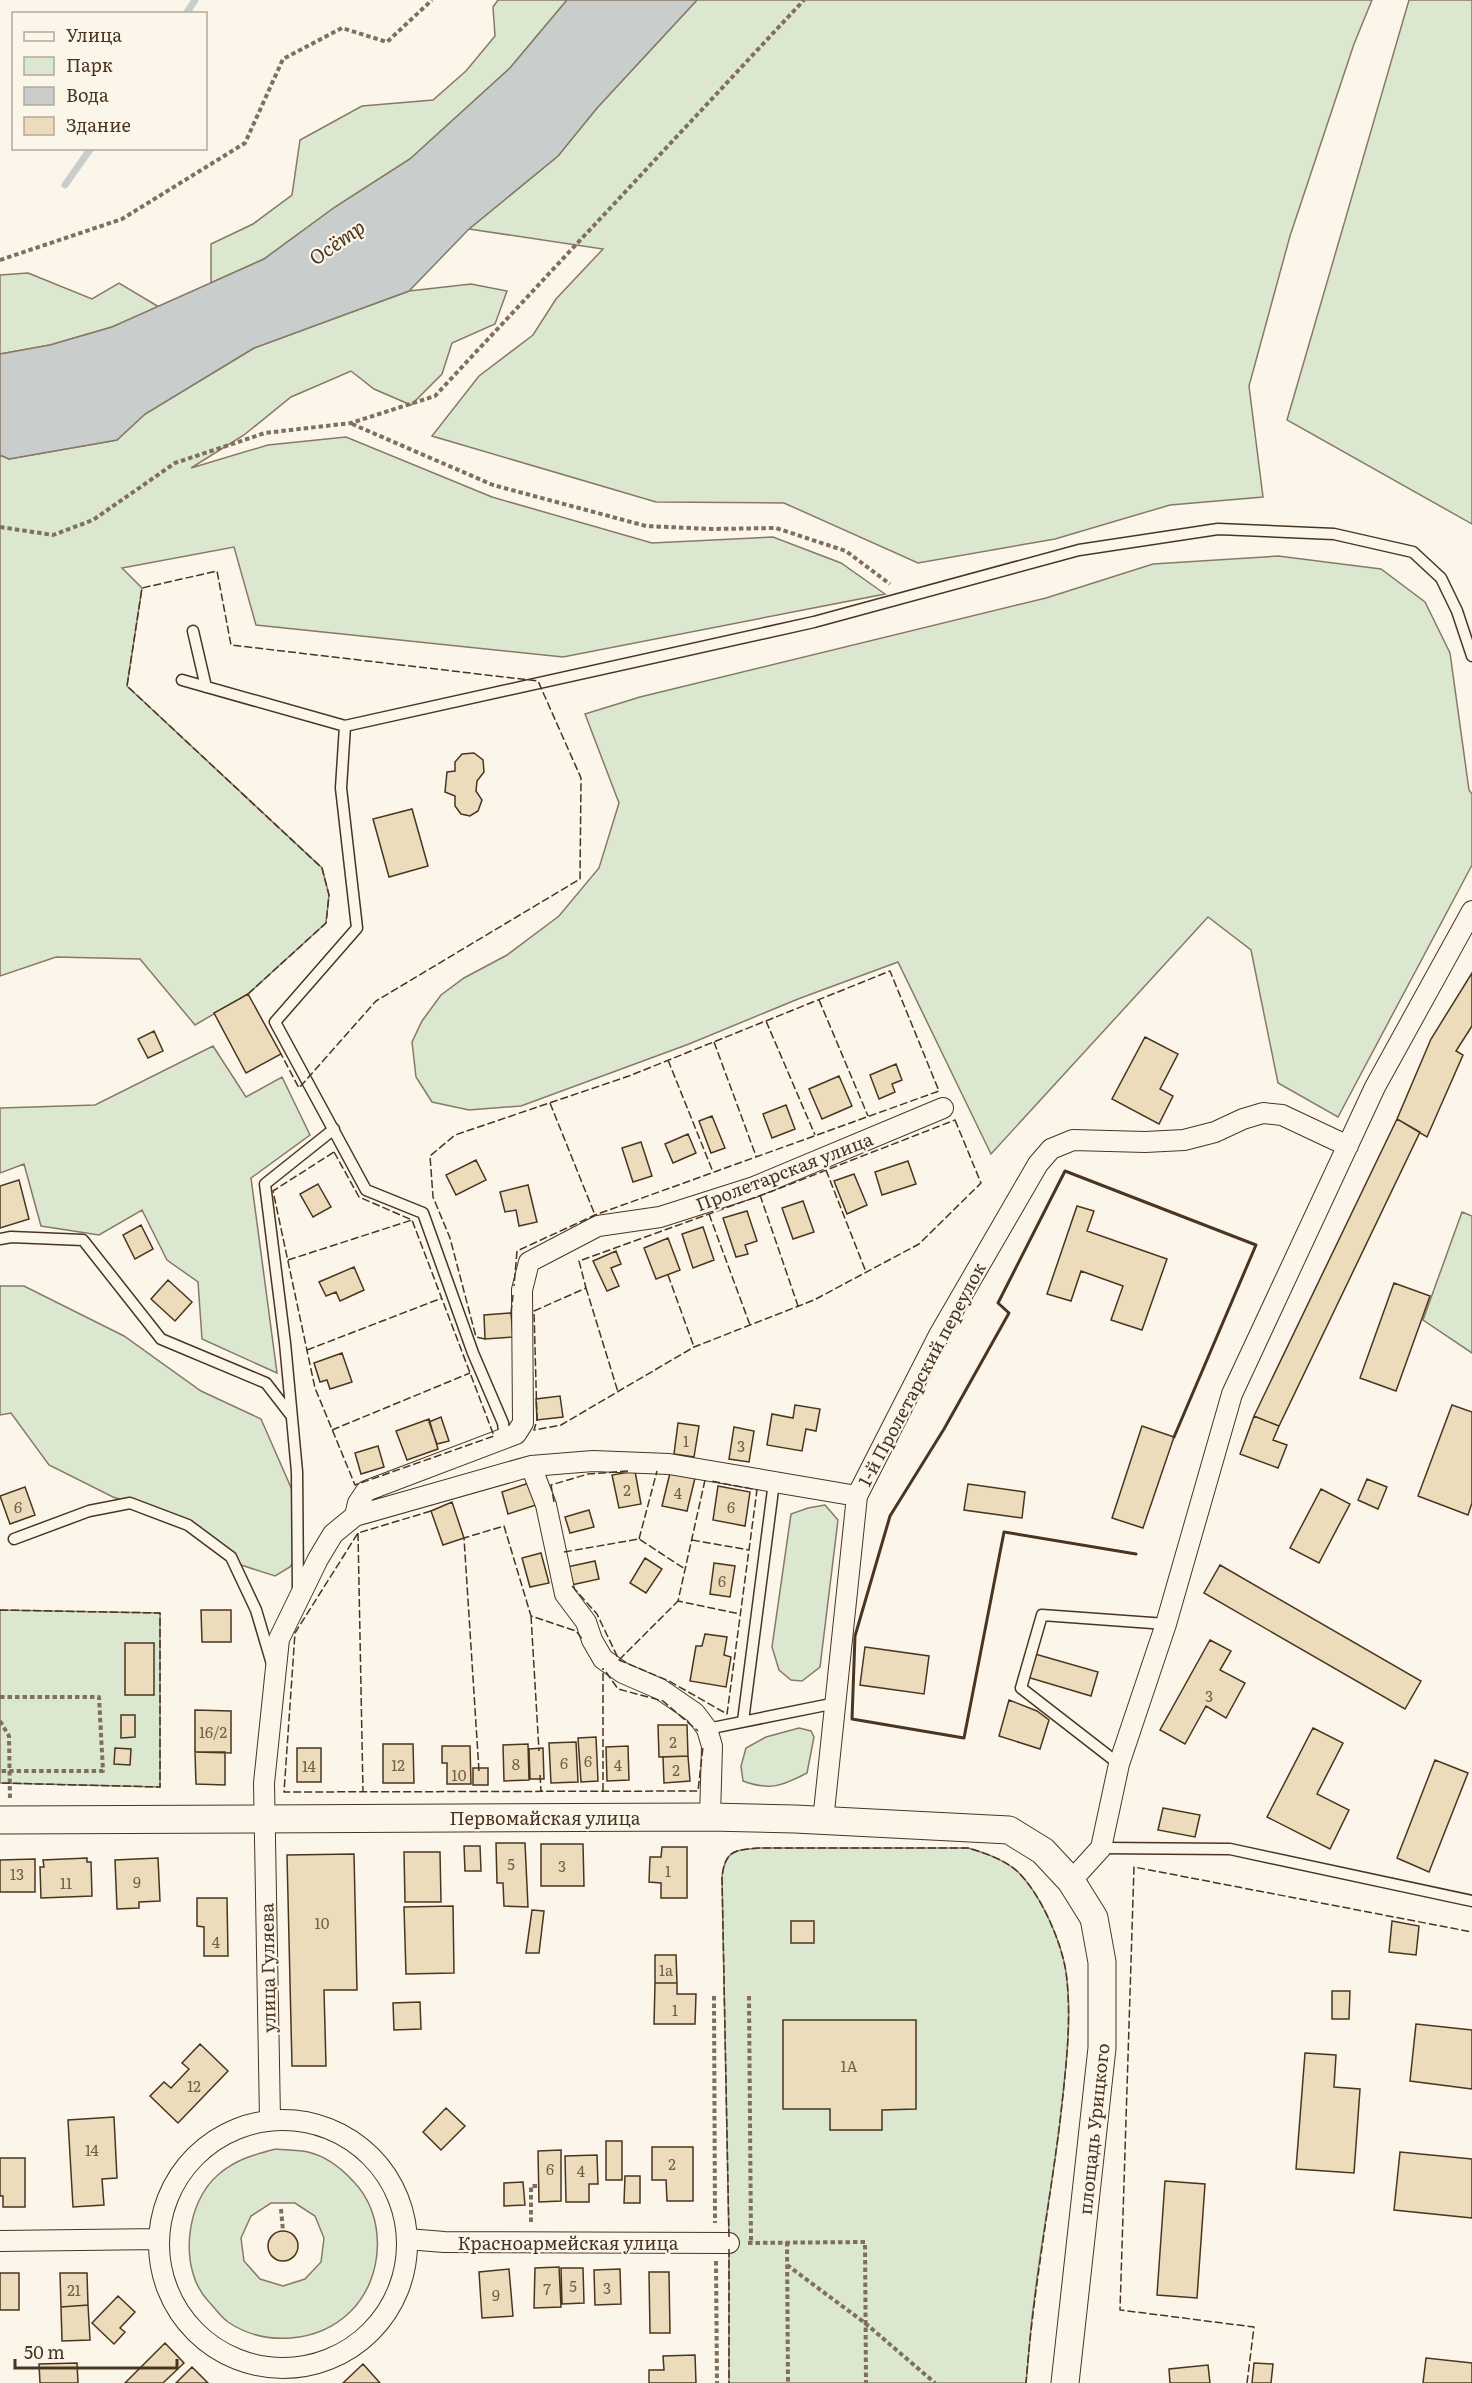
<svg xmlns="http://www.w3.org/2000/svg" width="1472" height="2383" viewBox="0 0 1472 2383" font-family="Literata,serif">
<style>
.green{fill:#dce7d0;stroke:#887966;stroke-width:1.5;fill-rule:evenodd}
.water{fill:#c9cecd;stroke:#887966;stroke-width:1.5}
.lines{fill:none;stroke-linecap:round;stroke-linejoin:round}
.stream{stroke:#c9cecd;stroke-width:7}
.building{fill:#ecdcbc;stroke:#4a3520;stroke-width:1.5}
.service-casing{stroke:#4a3520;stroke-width:13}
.minor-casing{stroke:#4a3520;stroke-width:22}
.secondary-casing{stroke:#4a3520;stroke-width:29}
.path{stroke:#7f6f5c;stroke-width:4;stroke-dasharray:4.5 3;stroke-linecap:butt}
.service{stroke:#fbf6e9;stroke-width:10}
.minor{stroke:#fbf6e9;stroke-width:20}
.secondary{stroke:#fbf6e9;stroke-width:27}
.fence{stroke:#4a3520;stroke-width:1.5;stroke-dasharray:8 3;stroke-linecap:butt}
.wall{stroke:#4a3520;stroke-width:3}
.labels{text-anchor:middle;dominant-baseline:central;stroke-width:4.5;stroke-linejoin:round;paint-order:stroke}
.number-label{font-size:15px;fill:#725f47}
.street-label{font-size:18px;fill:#4a3520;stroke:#fbf6e9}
.water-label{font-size:20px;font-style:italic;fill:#4a3520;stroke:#fbf6e9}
</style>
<rect width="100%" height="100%" fill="#fbf6e9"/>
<path class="green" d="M498,0H567L510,68L410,159L335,207L264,259L211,283V244L253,224L292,195L300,140L362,106L433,100L466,71L495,36L493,7Z
M697,0H1372L1354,44L1290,236L1249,386L1263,497L1170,505L1055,539L918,563L784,503L656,502L432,436L479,376L533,335L556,299L603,249L469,229L558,156L597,108Z
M1409,0H1472V524L1287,420Z
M28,273L92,299L119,283L159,307L112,327L50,345L0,354V275Z
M471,284L507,291L495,324L452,343L442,374L411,405L374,389L351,371L291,397L244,435L191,468L268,445L346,437L492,497L652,543L773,537L841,563L885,594L563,657L256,625L234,547L122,568L142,588L127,686L322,868L329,895L326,923L248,994L195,1025L140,959L56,957L0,976V455L9,459L117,440L145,414L254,348L409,291Z
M1278,556L1381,569L1425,602L1450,653L1469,790L1472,794V865L1338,1117L1278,1083L1251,950L1208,917L991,1154L898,962L798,999L689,1044L521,1106L469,1110L432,1102L416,1077L412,1042L422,1021L441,995L464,978L507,955L559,916L599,868L619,803L585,714L640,697L1046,598L1153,564Z
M213,1046L246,1097L282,1077L310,1135L251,1178L277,1373L202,1339L198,1282L167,1260L142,1210L99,1235L41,1226L24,1164L0,1173V1108L95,1105Z
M1462,1212L1472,1216V1353L1423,1320Z
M0,1286H24L124,1336L201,1391L261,1419L296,1499L298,1553L290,1567L275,1576L241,1565L179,1518L113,1497L49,1465L11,1413L0,1415Z
M825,1505L838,1520L820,1667L802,1681L791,1680L779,1670L772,1647L791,1514L808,1508Z
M0,1610L160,1613V1787L0,1783Z
M799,1728L811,1731L814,1737L807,1773C782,1786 770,1791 743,1781L741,1766L746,1748L766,1737Z
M759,1848H968C985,1853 1003,1859 1017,1871C1040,1893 1061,1940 1066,1972C1073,2021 1065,2073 1060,2122C1053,2182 1041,2241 1034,2302C1030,2329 1029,2356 1026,2383H729V2243L722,1877C725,1850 735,1850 759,1848Z
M276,2149C286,2150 297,2150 308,2152C325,2156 341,2168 353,2181C387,2215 385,2278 350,2312C318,2343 265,2347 228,2322C221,2317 215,2308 209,2302C178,2270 185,2202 219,2174C237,2159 253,2155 276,2149ZM271,2203H295L315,2216L324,2238L321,2262L305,2279L283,2286L260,2279L244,2261L241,2238L251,2216Z"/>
<path class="water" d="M567,0H697L597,108L558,156L469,229L409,291L254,348L145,414L117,440L9,459L0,455V354L50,345L112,327L264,259L335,207L410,159L510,68Z"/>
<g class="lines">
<path class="stream" d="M186,14L195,0
M65,185L91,148"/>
</g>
<path class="building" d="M474,753L483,760L484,772L477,781L476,791L482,800L478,811L470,816L461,814L455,806V796L445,792L447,772L455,771V762L462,754Z
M412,809L428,866L389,877L373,819Z
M1472,973V1026L1456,1051L1463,1055L1427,1137L1397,1119L1431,1039Z
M248,994L281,1054L246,1073L214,1013Z
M154,1031L163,1051L148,1058L138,1039Z
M1145,1037L1178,1054L1160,1089L1173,1096L1159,1124L1112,1099Z
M896,1064L902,1080L892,1084L895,1092L879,1099L870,1075Z
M839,1076L852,1106L822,1119L809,1089Z
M786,1105L795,1129L772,1138L763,1114Z
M712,1116L725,1148L711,1153L699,1121Z
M1397,1119L1420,1132L1279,1426L1254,1416Z
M688,1134L696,1153L673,1163L665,1144Z
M641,1142L652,1176L633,1182L622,1148Z
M476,1160L486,1180L456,1195L446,1175Z
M908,1161L916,1184L882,1195L875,1172Z
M854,1174L867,1205L847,1214L834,1181Z
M19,1180L29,1219L0,1228V1186Z
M318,1184L331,1207L313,1217L300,1194Z
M528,1185L537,1222L519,1226L516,1210L505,1212L500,1192Z
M803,1201L814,1232L793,1239L782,1208Z
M1077,1206L1094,1211L1087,1231L1167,1259L1142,1330L1111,1320L1123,1286L1081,1271L1071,1301L1047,1294Z
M747,1211L757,1241L745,1245L748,1254L736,1257L723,1218Z
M141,1225L153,1249L135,1259L123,1235Z
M703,1227L714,1260L693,1268L682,1234Z
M668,1238L680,1270L656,1279L644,1248Z
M616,1251L621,1264L611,1268L619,1286L607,1291L593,1261Z
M354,1267L364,1290L340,1301L336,1292L326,1296L319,1282Z
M168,1280L192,1302L175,1321L151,1299Z
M1394,1283L1430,1296L1396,1391L1360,1378Z
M511,1313L513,1337L485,1339L484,1315Z
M342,1353L352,1382L330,1389L327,1380L320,1382L314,1363Z
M560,1396L563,1417L537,1420L536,1399Z
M795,1405L820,1409L816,1431L806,1429L802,1451L767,1445L772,1414L793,1418Z
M1452,1405L1472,1412V1503L1468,1515L1418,1496Z
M1254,1416L1279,1426L1273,1440L1287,1445L1278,1468L1240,1454Z
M441,1417L449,1441L437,1444L429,1422Z
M429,1419L438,1449L407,1460L396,1431Z
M678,1423L699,1426L694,1457L674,1454Z
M1142,1426L1174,1437L1143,1528L1112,1518Z
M734,1427L754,1431L749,1462L729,1459Z
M378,1446L384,1467L361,1474L355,1453Z
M635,1471L641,1504L619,1508L612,1475Z
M670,1473L695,1478L687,1511L662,1506Z
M1367,1479L1387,1487L1378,1509L1358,1500Z
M529,1483L536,1505L508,1514L502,1492Z
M968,1484L1025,1492L1022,1518L964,1510Z
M718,1486L750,1492L745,1526L713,1520Z
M25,1487L35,1515L10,1524L0,1496Z
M1321,1489L1350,1504L1319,1563L1290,1548Z
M452,1502L464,1538L443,1545L431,1511Z
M589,1510L594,1527L570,1533L565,1517Z
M541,1553L549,1583L530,1587L522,1558Z
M645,1558L662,1569L646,1593L630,1583Z
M595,1561L599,1579L571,1585L567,1567Z
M714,1563L735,1566L730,1597L710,1594Z
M1220,1565L1421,1681L1405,1709L1204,1593Z
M201,1610H231V1642H202Z
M705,1634L727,1637L724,1655L731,1657L726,1687L690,1681L696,1646H702Z
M1210,1640L1231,1651L1220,1670L1245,1683L1226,1718L1206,1706L1185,1744L1160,1730Z
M125,1643H154V1695H125Z
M865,1647L929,1656L924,1694L860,1685Z
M1035,1654L1098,1672L1091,1696L1027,1677Z
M1009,1700L1037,1711L1049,1720L1040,1749L999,1736Z
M195,1710L231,1711V1753L195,1752Z
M121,1715H135V1737L121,1738Z
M658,1725H687L688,1756L659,1757Z
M1313,1728L1343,1743L1317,1794L1349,1810L1330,1849L1267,1817Z
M596,1737L598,1781L581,1782L578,1738Z
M576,1742L578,1782L551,1783L549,1743Z
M383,1744H413L414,1783H383Z
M528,1744L529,1780L504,1781L503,1745Z
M442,1746H470L471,1784H447V1763H442Z
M628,1746L629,1780L607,1781L606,1747Z
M115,1748L131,1749L130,1765L114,1764Z
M297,1748H321V1782H297Z
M543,1748L544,1779H530L529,1749Z
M195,1752H225V1785L196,1784Z
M688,1756L690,1781L664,1783L663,1757Z
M1435,1760L1468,1773L1429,1872L1397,1858Z
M473,1768H488V1785H473Z
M1163,1808L1200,1815L1195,1837L1158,1830Z
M496,1843H525L528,1907L504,1906L503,1883H497Z
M541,1844H583L584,1886H541Z
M464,1846H480L481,1871H465Z
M662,1847H687V1898H661V1883L649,1882L650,1857H661Z
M404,1852H440L441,1902H405Z
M354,1854L357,1990H324L326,2066H292L287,1855Z
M87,1858V1862H91L92,1896L41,1898L40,1867H44L43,1860Z
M158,1858L160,1901L139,1902V1908L117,1909L115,1860Z
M35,1859V1892H0V1860Z
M197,1898H227L228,1956H204V1927L197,1926Z
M453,1906L454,1973L406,1974L404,1907Z
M532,1910L544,1911L539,1953H526Z
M791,1921H814V1943H791Z
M1392,1921L1419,1926L1416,1955L1389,1952Z
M655,1955H676L677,1983H655Z
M655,1983H677V1994H696L695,2024H654Z
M1332,1991H1350L1349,2019H1332Z
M420,2002L421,2029L394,2030L393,2003Z
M783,2020H916V2109L882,2110V2130H830V2109H783Z
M1416,2024L1472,2030V2089L1410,2081Z
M200,2044L228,2071L178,2123L150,2096L164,2082L171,2088L189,2069L182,2063Z
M1305,2053L1336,2055L1334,2087L1360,2089L1354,2173L1296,2169Z
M446,2108L465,2126L441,2150L423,2132Z
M114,2117L117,2178L102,2179L104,2205L73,2207L68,2120Z
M606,2141H622V2180H606Z
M652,2147H693V2201H667L666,2180H652Z
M561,2150V2201L539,2202L538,2151Z
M1400,2152L1472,2159V2218L1394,2210Z
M597,2155L598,2184H589V2202H566L565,2156Z
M0,2158H25V2207H3V2196H0Z
M625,2176H640V2203H624Z
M1165,2181L1205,2184L1197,2298L1157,2295Z
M523,2182L525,2205L504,2206V2183Z
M268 2246a15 15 0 1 1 30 0a15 15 0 1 1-30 0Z
M559,2267L561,2307L534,2308L535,2268Z
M561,2268H583L584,2303L562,2304Z
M509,2269L513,2316L482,2318L479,2272Z
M620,2269L621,2304L595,2305L594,2270Z
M649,2272H669L670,2333H650Z
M0,2273H19V2310H0Z
M60,2273H87L88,2305L61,2307Z
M118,2296L135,2312L120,2328L125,2332L114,2344L92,2323Z
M88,2305L90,2340L62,2341L61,2307Z
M165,2343L184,2363L163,2383H125Z
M695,2355L696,2383H649V2370H664L663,2356Z
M1426,2358L1472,2363V2383H1423Z
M77,2363L78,2383H40L39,2364Z
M1254,2363L1273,2364L1271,2383H1252Z
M363,2364L380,2383H343Z
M1208,2365L1210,2383H1170L1169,2369Z
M192,2367L208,2383H176Z"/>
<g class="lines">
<defs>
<path id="service" d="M193,631L206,687
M182,680L345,726L814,622L1079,550L1218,529L1334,534L1413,552L1441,578L1457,611L1472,656
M345,726L341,788L357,928L275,1022L366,1190L423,1213L473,1353L503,1423L505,1439
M0,1239L11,1237L83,1240L161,1339L266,1383L290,1414
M14,1539L89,1511L130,1503L188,1525L231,1557L256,1610L272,1664
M298,1592L297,1472L285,1343L265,1184L334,1129
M743,1721L774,1482
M707,1729L836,1703
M1119,1764L1021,1688L1042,1615L1166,1624
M1101,1848L1230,1849L1472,1901"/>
<path id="minor" d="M531,1466L546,1505L565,1594L586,1622L592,1640L603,1659L623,1673L660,1689L695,1713L707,1729L712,1746L710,1817
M355,1516L531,1466L593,1461L669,1464L857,1496
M823,1821L857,1496L939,1335L1038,1164L1051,1149L1073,1140L1145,1142L1184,1140L1215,1132L1243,1119L1263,1113L1282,1115L1348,1146
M1071,1881L1101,1848L1119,1764L1166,1624L1232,1394L1375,1087L1472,911
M270,2119L264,1783L279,1639L318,1559L333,1534L355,1516L358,1503L366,1491L516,1434L523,1423L522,1290L529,1262L598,1226L660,1217L754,1187L943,1108
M159 2244a124 124 0 1 1 248 0a124 124 0 1 1-248 0Z
M407,2239L444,2242L729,2243
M0,2241L159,2239"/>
<path id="secondary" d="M0,1820L710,1817L795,1819L1009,1830L1043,1851L1071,1881L1094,1918L1102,1962V2048L1065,2383"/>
</defs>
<use href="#service" class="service-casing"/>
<use href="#minor" class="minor-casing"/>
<use href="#secondary" class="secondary-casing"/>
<path class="path" d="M0,260L122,219L245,143L283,59L342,28L387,42L432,0
M352,424L493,485L646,526L712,529L776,528L846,551L890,584
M0,527L53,535L93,520L175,463L265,433L351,423L435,396L804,0
M0,1697H99L103,1771H0
M0,1721L9,1736L10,1799
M714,1996L715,2223
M749,1996L751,2241
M281,2209L283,2231
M531,2222V2186H539
M787,2242L788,2383
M748,2243L865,2242L866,2383
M716,2261L717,2383
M787,2265L865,2323L935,2383"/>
<use href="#service" class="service"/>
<use href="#minor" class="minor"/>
<use href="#secondary" class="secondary"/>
<path class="fence" d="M248,994L326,923L329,895L322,868L127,686L142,588L217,571L231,645L538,681L581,778L580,879L376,1001L299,1088L281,1054
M819,1000L868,1116
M766,1021L815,1135
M714,1042L756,1156
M668,1060L713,1172
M550,1103L595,1215
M955,1120L981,1183L919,1244L814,1300L694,1347L561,1425L534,1430L537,1420L534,1311L586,1288L579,1261L770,1192Z
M334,1152L359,1197L412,1220L494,1436L355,1485L315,1388L273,1191Z
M826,1170L866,1272
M760,1195L798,1306
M709,1214L750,1325
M288,1260L412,1220
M668,1275L694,1347
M586,1288L618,1392
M511,1313L513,1295
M485,1339L476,1337L450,1238L433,1197L430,1156L455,1135L629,1076L890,971L939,1091L595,1215L517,1251L514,1286
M307,1350L442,1298
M332,1430L470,1373
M705,1480L678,1601L740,1614
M554,1502L551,1485L588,1474L628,1471
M431,1511L358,1533L295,1633L284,1792L698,1791L703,1747
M358,1533L363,1792
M639,1539L657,1471
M692,1540L749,1550
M564,1552L639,1539L685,1569
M572,1586L597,1614L619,1660L669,1681L727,1714L757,1490L711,1481
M0,1610L160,1613V1787L0,1783
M531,1616L539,1751
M619,1660L678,1601
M606,1672L618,1689L663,1701L698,1731
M479,1771L464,1538L504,1526L531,1616L576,1631L583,1640
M540,1775L541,1791
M603,1791V1668
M729,2237L722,1877C725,1850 735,1850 759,1848H968C985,1853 1003,1859 1017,1871C1040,1893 1061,1940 1066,1972C1072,2018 1066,2067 1061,2113C1050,2203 1033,2292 1026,2383
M729,2249V2383
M1247,2383L1254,2327L1120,2310L1134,1867L1472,1932"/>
<path class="wall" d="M1136,1554L1004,1532L964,1738L852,1719L855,1636L890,1516L944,1429L1009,1313L998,1303L1065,1171L1256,1245L1174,1437"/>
</g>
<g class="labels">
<g class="number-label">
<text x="686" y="1440">1</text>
<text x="741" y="1445">3</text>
<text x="627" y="1489">2</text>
<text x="678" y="1492">4</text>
<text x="18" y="1506">6</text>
<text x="731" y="1506">6</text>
<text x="722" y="1580">6</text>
<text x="1209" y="1695">3</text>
<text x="213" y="1731">16/2</text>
<text x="673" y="1741">2</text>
<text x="588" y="1760">6</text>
<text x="564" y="1762">6</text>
<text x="516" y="1763">8</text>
<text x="398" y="1764">12</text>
<text x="618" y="1764">4</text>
<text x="309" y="1765">14</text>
<text x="676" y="1769">2</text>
<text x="459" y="1774">10</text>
<text x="511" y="1863">5</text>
<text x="562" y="1865">3</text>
<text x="668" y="1870">1</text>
<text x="17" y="1873">13</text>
<text x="137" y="1881">9</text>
<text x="66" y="1882">11</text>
<text x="322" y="1922">10</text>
<text x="216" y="1941">4</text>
<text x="666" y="1969">1a</text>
<text x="675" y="2009">1</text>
<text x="849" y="2065">1А</text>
<text x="194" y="2085">12</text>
<text x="92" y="2149">14</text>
<text x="672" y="2163">2</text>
<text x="550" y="2168">6</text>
<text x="581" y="2170">4</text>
<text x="573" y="2285">5</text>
<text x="607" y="2287">3</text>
<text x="547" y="2288">7</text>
<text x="74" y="2289">21</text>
<text x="496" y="2294">9</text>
</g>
<g class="street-label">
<text transform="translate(784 1171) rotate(-21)">Пролетарская улица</text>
<text transform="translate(921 1374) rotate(-62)">1-й Пролетарский переулок</text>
<text x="545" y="1817">Первомайская улица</text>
<text transform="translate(267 1968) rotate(-91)">улица Гуляева</text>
<text transform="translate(1093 2129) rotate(-84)">площадь Урицкого</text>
<text x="568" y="2242">Красноармейская улица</text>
</g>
<g class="water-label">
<text transform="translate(336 241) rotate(-35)">Осётр</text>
</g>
</g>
<rect x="12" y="12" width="195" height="138" fill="#fbf6e9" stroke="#b4a999" stroke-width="1.5"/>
<rect x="24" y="32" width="30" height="9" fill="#fbf6e9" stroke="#b4a999" stroke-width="1.5"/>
<text x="66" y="42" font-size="18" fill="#4a3520">Улица</text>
<rect x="24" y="57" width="30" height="18" fill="#dce7d0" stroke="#b4a999" stroke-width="1.5"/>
<text x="66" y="72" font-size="18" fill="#4a3520">Парк</text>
<rect x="24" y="87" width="30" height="18" fill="#c9cecd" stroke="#b4a999" stroke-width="1.5"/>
<text x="66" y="102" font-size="18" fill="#4a3520">Вода</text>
<rect x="24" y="117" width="30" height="18" fill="#ecdcbc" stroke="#b4a999" stroke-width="1.5"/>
<text x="66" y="132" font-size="18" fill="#4a3520">Здание</text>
<path d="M15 2359v9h162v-9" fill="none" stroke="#4a3520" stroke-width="3"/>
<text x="24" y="2359" font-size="18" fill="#4a3520" stroke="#fbf6e9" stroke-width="4.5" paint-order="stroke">50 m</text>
</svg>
